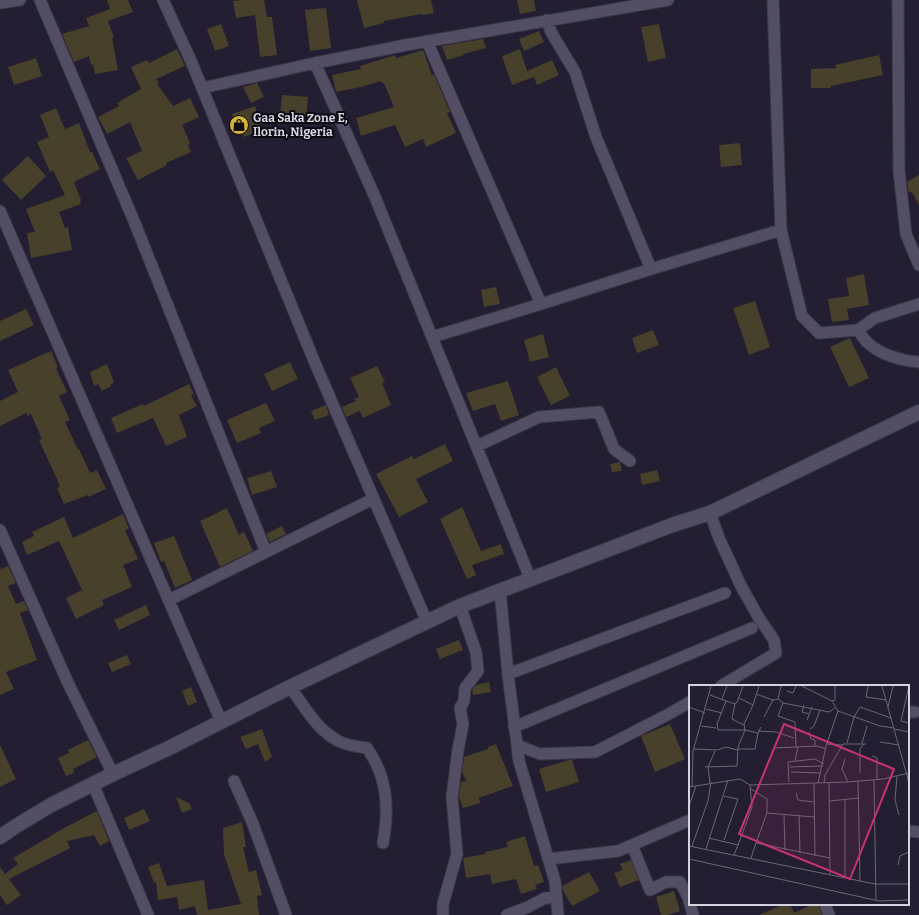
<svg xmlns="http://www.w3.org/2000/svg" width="919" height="915" viewBox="0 0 919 915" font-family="Bitter,serif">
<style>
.building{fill:#47402a}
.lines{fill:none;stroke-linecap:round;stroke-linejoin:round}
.minor-casing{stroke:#3d3949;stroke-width:13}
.tertiary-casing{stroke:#3d3949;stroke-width:16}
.minor{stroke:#534e64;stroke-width:11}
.tertiary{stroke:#534e64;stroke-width:14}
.labels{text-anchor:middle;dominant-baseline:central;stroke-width:4;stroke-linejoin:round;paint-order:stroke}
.poi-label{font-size:12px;font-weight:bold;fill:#d6d4e1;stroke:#0c0a12;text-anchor:start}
.inset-road{fill:none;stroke:#6b6778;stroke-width:1}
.view{fill:#c5346f;fill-opacity:0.15;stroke:#c5346f;stroke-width:2}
.inset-edge{fill:none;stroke:#d6d4e1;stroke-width:2}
</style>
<rect width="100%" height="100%" fill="#231e32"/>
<path class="building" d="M107,0H128L133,12L108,21L114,37L112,38L118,70L95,74L93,64L91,65L89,56L74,62L62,34L89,26L86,18L110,9Z
M241,0H264L267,17H272L277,55L260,57L255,15L236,18L233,1Z
M357,0H431L434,13L422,15L421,14L384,21V23L364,28Z
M517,0H534L536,11L520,14Z
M326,8L331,48L310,51L305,10Z
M221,24L229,46L215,51L207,29Z
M659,24L666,58L648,62L641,27Z
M539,31L544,42L524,51L519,39Z
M483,39L486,48L463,54L464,55L447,60L442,46Z
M177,49L185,66L156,79L159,83L157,84L173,106L190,98L199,117L182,125L190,143L188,145L191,152L166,163L167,165L138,180L126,158L142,151L130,122L107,134L98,117L119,106L117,103L141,89L131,67L147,60L149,63Z
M520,49L527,71L552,60L559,75L537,85L534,77L512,85L502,56Z
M423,50L432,75L434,74L450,112L447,113L456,133L426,147L423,139L405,147L395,125L361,136L356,118L394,107L384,83H382L381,81L361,87L336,92L332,75L361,69L360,66L395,55L396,58Z
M879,55L883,75L831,86V88H811V69L836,68L835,65Z
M36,58L42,76L14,85L8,67Z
M257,83L264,97L251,103L243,87Z
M282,95L308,97L306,117L280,116Z
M255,106L263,130L244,137L242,130L238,131L232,114Z
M56,108L65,129L79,123L90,152H92L100,169L74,182L81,200L80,201L81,204L59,212L65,228L68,227L72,250L31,258L27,233L35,232L26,209L65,195L53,170L50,172L37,142L49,137L40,115Z
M740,143L742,165L721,167L719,145Z
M28,156L46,176L21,200L2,180Z
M919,175V205L912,192L910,193L908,190L907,182Z
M864,274L869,305L847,309L849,320L832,322L828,299L849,296L846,278Z
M496,287L500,304L484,307L481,290Z
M755,301L770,347L749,355L733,308Z
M26,309L34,325L0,341V321Z
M653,330L659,345L637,353L632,338Z
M543,334L549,357L530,362L524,340Z
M850,338L869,378L849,387L830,347Z
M51,351L58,367L56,368L67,392L59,396L70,420L65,422L78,450L79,449L90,473L97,470L106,489L88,497V495L64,504L57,488L60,486L39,440L42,439L31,414L27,416L26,413L0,426V401L18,392L8,370Z
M290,362L298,379L272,391L264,374Z
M107,364L114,382L111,384V386L102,391L98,384L94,386L90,372Z
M377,366L385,382L382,383L391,405L363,418L360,411L346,417L342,407L356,401L354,399L359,397L350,378Z
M556,367L570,396L551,405L537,377Z
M508,381L519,415L501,421L495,404L473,411L466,393Z
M189,384L194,394L191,395L197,406L179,415L187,437L166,446L153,418L117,433L111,418L143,404L144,406Z
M266,403L275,421L259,428L261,433L237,443L227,420Z
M326,405L329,415L315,420L311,411Z
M445,444L453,461L416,479L428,502L399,517L376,474L412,456L414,459Z
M620,462L622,471L612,472L610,464Z
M657,470L660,481L642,485L640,474Z
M271,471L277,487L252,495L247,478Z
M462,507L481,551L501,544L504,554L472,565L476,575L467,579L440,519Z
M227,508L239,535L244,532L253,551L220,567L200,521Z
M123,514L129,529L125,530L138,559L123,565L132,587L102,600L104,605L76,619L66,598L82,590L59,541L27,555L22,542L34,536L32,532L64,517L73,538Z
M282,526L286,534L270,542L266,534Z
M174,536L192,580L175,588L164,561L161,562L154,543Z
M8,566L16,583L8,586L16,604L24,601L28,610L20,613L37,660L6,672L14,689L0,695V567L1,569Z
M146,605L150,615L119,630L114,620Z
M459,640L463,650L440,659L436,649Z
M127,655L131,664L112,672L108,663Z
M489,682L491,692L473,695L472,690L476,685Z
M191,687L197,702L188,706L182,691Z
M670,724L685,759L655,772L641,736Z
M262,729L272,757L265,762L258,744L246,749L240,737Z
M88,740L97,757L73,769L74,773L66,776L58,758L69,753L68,750Z
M496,744L513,786L479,798L480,803L463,808L459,797L461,782L466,781L462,771L464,757L488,749V747Z
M0,745L16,779L0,787Z
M569,760H572L579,782L546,792L539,769Z
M176,797L189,803L192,809L182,813Z
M144,809L150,821L129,830L124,818Z
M97,811L109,841L100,846L94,835L67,841L70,848L9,879L21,895L7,905L0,895V867L5,874L18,864L13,858L64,828Z
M242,822L246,847H243L249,872L256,870L262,895L257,896L259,915H197L195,906L179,910L177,897L158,900L156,882L154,883L148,867L159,863L167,886L204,880L208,910L241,904L224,855L223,828Z
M525,836L534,866L538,865L544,882L535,885L537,889L521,894L516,879L492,884L490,874L466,878L463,858L485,854V852L508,847L506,842Z
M631,860L639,880L620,887L614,873L623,870L620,864Z
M589,872L600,891L572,906L563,890L562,886Z
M674,891L680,911L668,915H661L656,897Z
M784,904H790L794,913L813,904H818L822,915H759Z"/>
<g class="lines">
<defs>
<path id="minor" d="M40,0L134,221L266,552
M163,0L191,61L315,363L427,622
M898,0L899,171L906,234L919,265
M0,3L20,0
M547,20L551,32L575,72L596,137L651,269
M427,41L541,304
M315,63L375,197L530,578
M202,88L315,63L406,45L668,0
M0,211L221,721
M781,230L802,316L819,333L858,330C861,334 864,340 868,343C881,355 902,361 919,362
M858,330L875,318L919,304
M432,337L541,304L651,269L781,230L773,0
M477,446L539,417L599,412L614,449L630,461
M710,513L719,538L741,586L759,618L774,640L776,653L721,686
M0,530L68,683L113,774
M500,590L508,674L519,761L555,881L558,915
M169,600L373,499
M508,674L725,593
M290,687C305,707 318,733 343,743C351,746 359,747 367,748C388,778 389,809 383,843
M908,712H915
M514,727L752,628
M517,745L540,754L595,752L667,715L690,702
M234,781L253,824L286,915
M93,784L148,915
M908,831L919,832
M632,845L650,890L666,882H680L688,897L693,915
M548,859L618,851L690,820
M825,904L829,915
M443,915V904L457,854L452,797L458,750L463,724L460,708L464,701L465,688L478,671L476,652L460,606
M507,915L528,907L545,898L556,897"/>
<path id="tertiary" d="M0,837L16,826L51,805L113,774L169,748L290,687L460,606L675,524L710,513L919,412"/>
</defs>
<use href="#minor" class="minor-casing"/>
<use href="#tertiary" class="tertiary-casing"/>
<use href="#minor" class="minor"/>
<use href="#tertiary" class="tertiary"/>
</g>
<defs>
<symbol id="shop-disc" viewBox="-11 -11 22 22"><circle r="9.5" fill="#d6b534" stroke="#0c0a12"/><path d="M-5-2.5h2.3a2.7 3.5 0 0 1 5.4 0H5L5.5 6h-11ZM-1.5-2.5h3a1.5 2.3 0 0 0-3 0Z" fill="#111"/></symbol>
</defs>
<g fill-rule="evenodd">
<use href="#shop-disc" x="228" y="114" width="22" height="22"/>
</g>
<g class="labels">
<g class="poi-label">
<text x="253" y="118">Gaa Saka Zone E,<tspan x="253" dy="14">Ilorin, Nigeria</tspan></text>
</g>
</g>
<g transform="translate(689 685)">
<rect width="220" height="220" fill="#231e32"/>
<path class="inset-road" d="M113,1L143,16L149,26L191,41L205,43M179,1L177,12L197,15M193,1L220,98M220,1L212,36L220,38M98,6L104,8L107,1M67,9L84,15L75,32M50,13L64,20L55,39L56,45L69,48L72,42M33,14L38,1M89,14L94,18L140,27L146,23M84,15L89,14L92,1M37,16L46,19L48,17L54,1M143,16L146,15V1M94,18L89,31L106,37L107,62M46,19L43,34L55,40M64,20L70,1M115,20L113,27L120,29M0,22L16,28M199,22L204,1M17,24L33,28M118,35L123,22M12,41L27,43M121,44L125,41L131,25M205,44L220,47M69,46L87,47L105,53M120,47L122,54L126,55V61M191,57L210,60M158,58L165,32L171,22L202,33M173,58L178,41M137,59L153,60M85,63L128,61L137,64M5,64L29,65L37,62L48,65M49,64H66L69,48M183,71L188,73V95M156,74L153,84L159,97M106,76L109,62M16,82L48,81L49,62L56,45H29L28,39L37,16L21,10M19,82L26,66M19,82L21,98M101,82L134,81M102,87L132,88M171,88V64L175,59M208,91L206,115L210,130M185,95L187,215M169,96L171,196M100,97L99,77L126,74L135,79M125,98L126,171M129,98L137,61L149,26M135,98L136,90L154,59H177M140,98L141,189M3,101L4,66L22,1M0,102L51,94L61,100L159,97L194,94L220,88M62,104L78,114V128M107,108L109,115L125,117M156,114V192M140,116L170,113M0,121L7,101M95,130L96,165M110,131L111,168M20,153L49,160L45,170M35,155L49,114L35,111M67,158L78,128L125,132M49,160L63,122L61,100M0,161L186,199H220M3,161L19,116L22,97M17,164L39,95M62,173L67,158L141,173M0,174L190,216L220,215M209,180L211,171L220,167"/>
<path class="view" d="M95,39L205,84L161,194L50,149Z"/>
<rect width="220" height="220" class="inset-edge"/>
</g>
</svg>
